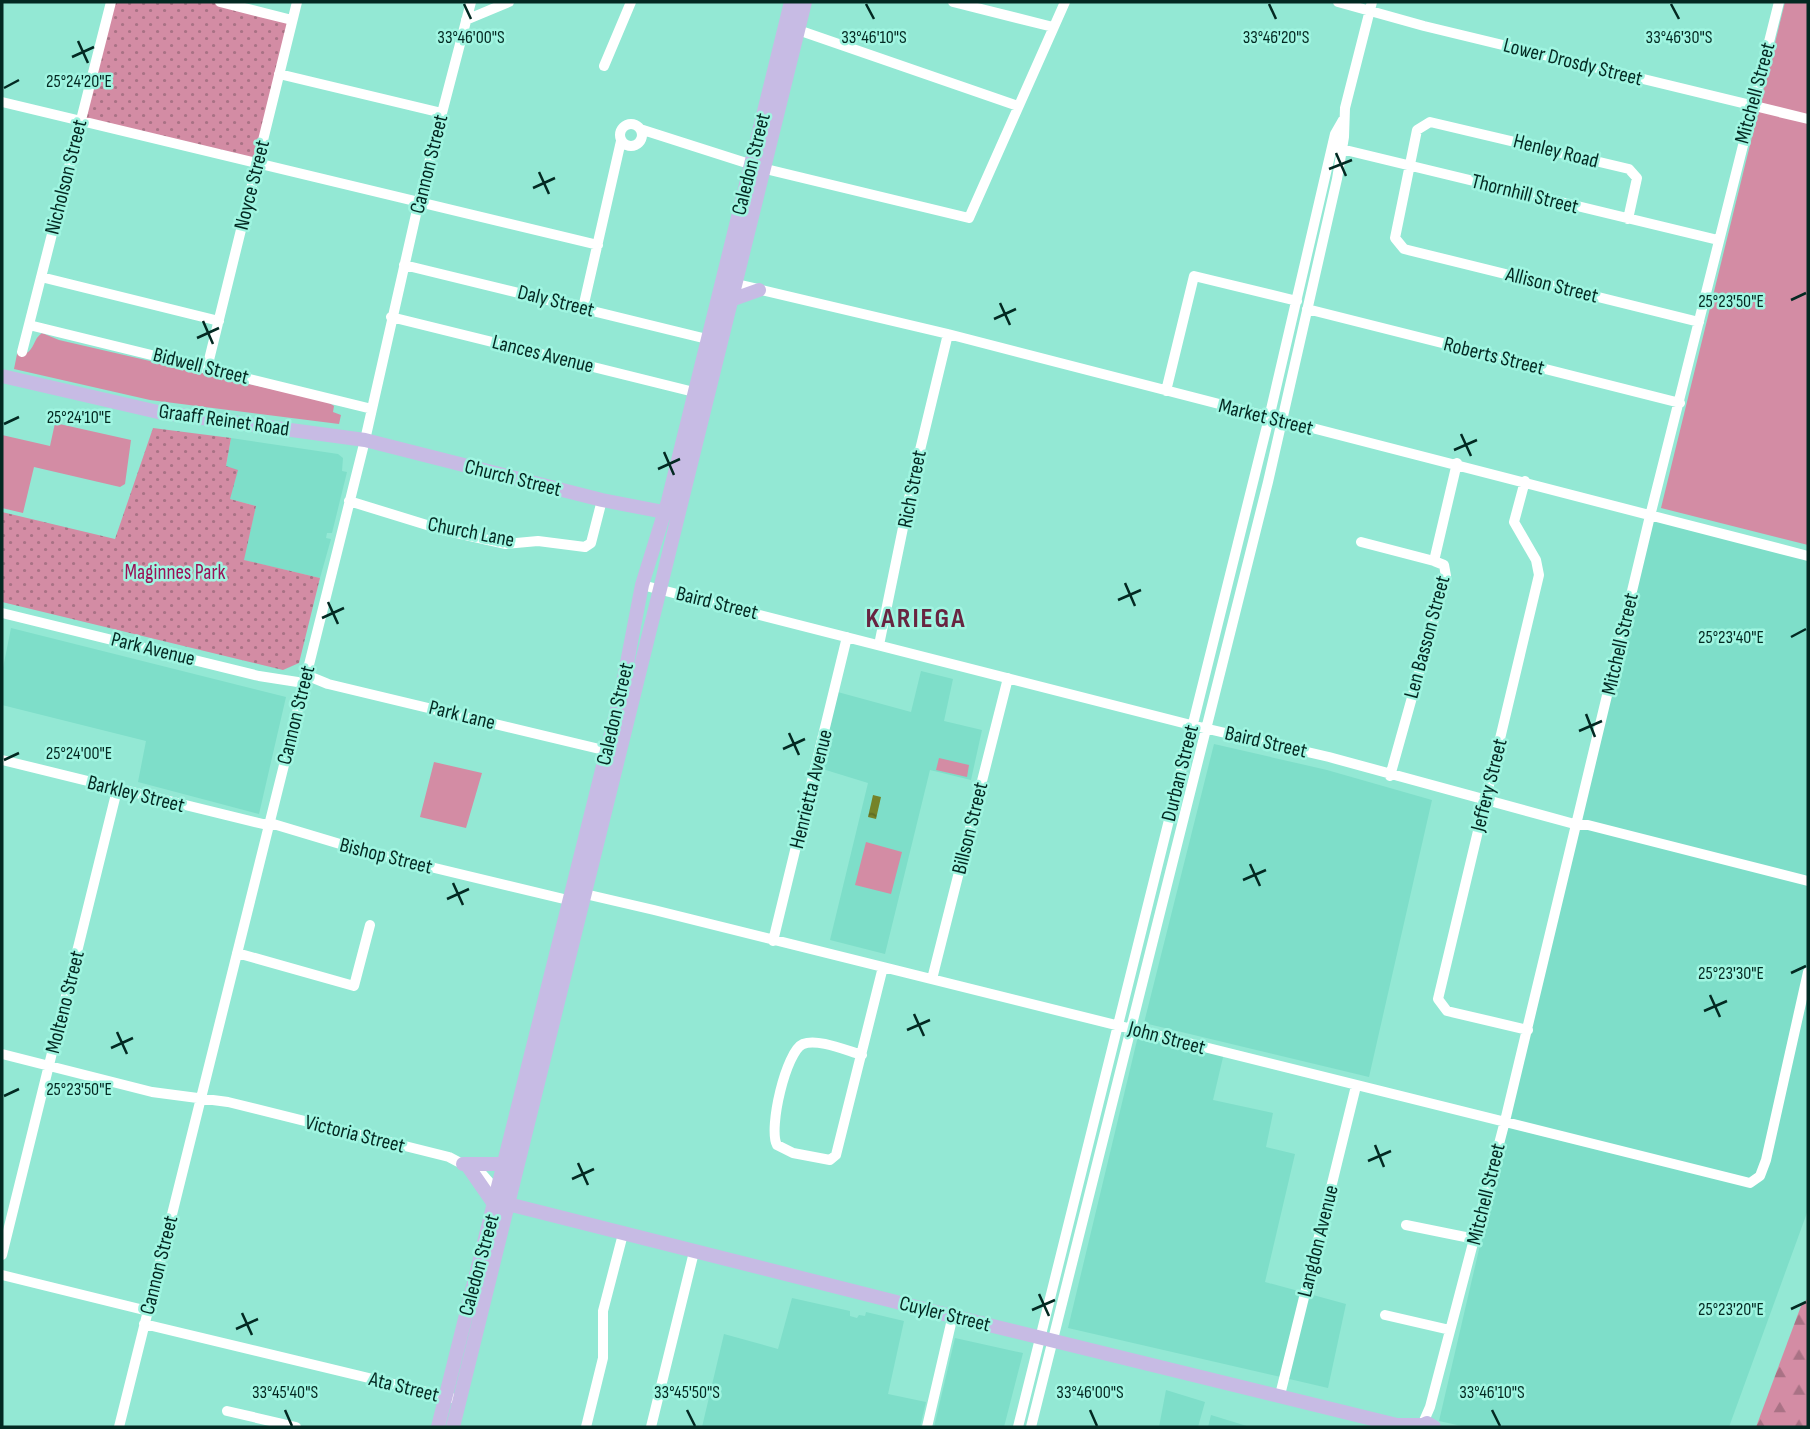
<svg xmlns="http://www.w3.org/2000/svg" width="1810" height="1429" viewBox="0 0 1810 1429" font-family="'Sofia Sans Condensed',sans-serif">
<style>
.built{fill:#7edec9}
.grass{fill:#d38ca4}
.forest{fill:url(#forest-firs)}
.park{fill:url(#park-dots)}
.water{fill:url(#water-ripples)}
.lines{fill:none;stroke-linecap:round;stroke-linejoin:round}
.minor{stroke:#fff;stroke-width:10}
.major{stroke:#c7bbe4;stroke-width:14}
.ticks{fill:none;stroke:#032922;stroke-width:2.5}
.labels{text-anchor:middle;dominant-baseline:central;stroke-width:5;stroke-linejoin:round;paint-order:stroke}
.street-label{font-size:21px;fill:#032922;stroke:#a0f5e1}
.park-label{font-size:21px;fill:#9a1156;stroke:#a0f5e1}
.district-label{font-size:28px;font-weight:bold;letter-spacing:2px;fill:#682541;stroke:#a0f5e1}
.ticks-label{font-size:18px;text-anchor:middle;fill:#032922;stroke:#a0f5e1;stroke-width:5;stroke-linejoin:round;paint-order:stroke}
</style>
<defs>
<pattern id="forest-firs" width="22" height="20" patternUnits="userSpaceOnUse" patternTransform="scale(1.75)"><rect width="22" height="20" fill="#d38ca4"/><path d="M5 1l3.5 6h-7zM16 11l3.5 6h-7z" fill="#a97285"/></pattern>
<pattern id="park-dots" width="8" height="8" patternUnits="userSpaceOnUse" patternTransform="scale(1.75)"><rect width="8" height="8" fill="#d38ca4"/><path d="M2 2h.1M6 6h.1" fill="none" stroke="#a97285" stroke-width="1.8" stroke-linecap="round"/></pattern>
<pattern id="water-ripples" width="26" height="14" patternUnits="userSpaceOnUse" patternTransform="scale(1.75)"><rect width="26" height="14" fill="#758328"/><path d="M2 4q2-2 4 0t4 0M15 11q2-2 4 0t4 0" fill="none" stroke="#5e6b22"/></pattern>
</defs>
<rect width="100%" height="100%" fill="#93e8d4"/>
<path class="built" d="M231,438L338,454L343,458L342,471L347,472L332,533H327L326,538L331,539L320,578L243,560L256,506L230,499L226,467Z
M1650,516L1808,556V1210L1729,1427H1466L1439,1421Z
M11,628L286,697L259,814L138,782L146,741L2,705V673Z
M921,671L953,679L944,721L982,730L971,780L930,770L885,954L830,940L868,783L816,767L834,691L911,712Z
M1214,744L1327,770L1432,800L1369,1077L1144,1023Z
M1139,1032L1224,1053L1213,1100L1273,1113L1266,1147L1295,1154L1265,1282L1346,1304L1328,1388L1068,1328Z
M792,1298L850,1311V1316L857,1318L859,1315L865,1316L866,1312L904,1321L888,1394L926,1402L920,1427H702L724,1334L778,1349Z
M955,1338L1023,1353L1004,1427H934Z
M1166,1390L1205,1402L1198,1427H1159Z
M1211,1415L1250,1427H1208Z"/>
<path class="grass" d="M1785,2H1808V545L1661,508Z
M42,333L59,340L328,402L334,406L333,412L341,415L339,424L150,400L14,369L18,349L25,354C35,349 33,339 42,333Z
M55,423L131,440L125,484L120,487L34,467L23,513L2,508V435L50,446Z
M939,758L969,765L967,777L936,770Z
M434,762L482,773L466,828L420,817Z
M866,842L902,852L891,894L855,885Z"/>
<path class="forest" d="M1808,1298V1427H1756L1801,1306Z"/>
<path class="park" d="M111,2H220L292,20L258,165L80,121Z
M153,428L231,438L226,466L238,470L230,499L256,506L244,560L320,578L299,663L283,670L2,602V512L115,539Z"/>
<path class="water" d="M873,795L881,797L876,819L868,817Z"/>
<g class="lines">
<path class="minor" d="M220,2L292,20
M953,2L1053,27
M1338,2L1424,26L1808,119
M466,20L509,2
M798,30L1018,106
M604,66L631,2
M279,74L442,113
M2,102L598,245
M620 135a11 11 0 1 1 22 0a11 11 0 1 1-22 0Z
M640,129L762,168L969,218L1065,2
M1337,148L1718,240
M1628,219L1637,178L1629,169L1430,122L1417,130L1395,238L1404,249L1699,322
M404,265L707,339
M41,277L219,321
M728,282L948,334L1808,556
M583,308L621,141
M1307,309L1680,403
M391,317L694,392
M29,325L372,409
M22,352L111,2
M207,368L297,2
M1166,391L1194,276L1297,301
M1525,481L1514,522L1536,560L1539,575L1438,999L1447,1011L1528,1030
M349,501L443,530L506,544L538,541L585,547L591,543L602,500
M1361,542L1434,561
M642,585L1191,725L1329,757L1578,825H1588L1808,881
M2,613L259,676L304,683
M879,645L913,479L948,334
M306,675L328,684L612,752
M2,760L263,824L270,823L360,850L568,900L585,894L654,910L1750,1183L1760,1176L1766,1160L1808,972
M1390,776L1446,576L1444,565L1434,561L1457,463
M773,941L847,637
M237,953L354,986L370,925
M932,979L1008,678
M2,1054L152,1092L228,1102L449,1157L483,1175L498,1192
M862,1055C847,1051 818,1038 803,1044C786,1051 768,1129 777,1145L793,1153L830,1160L836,1155L883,967
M1406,1225L1475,1239
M2,1255L117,790
M2,1275L148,1311
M1385,1315L1450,1330
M144,1324L460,1400
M1280,1395L1356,1086
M227,1411L296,1427
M1423,1423L1430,1407L1505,1121L1650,516L1779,2
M119,1427L365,440L419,201L471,2
M586,1427L603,1358V1311L623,1234
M651,1427L694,1252
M927,1427L953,1315
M1018,1427L1269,418L1335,134L1343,120
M1031,1427L1268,482L1337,179L1344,137L1345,108L1372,2"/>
<path class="major" d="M731,300L759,290
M2,376L158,412L365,440L602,500L669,513
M463,1164H505
M467,1165L494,1204
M504,1199L508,1204C804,1280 1100,1353 1397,1425H1420
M438,1427L621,694L642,585L668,501L791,2
M453,1427L805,2
M1419,1427L1427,1423L1434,1427"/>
</g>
<path class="ticks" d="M464,4L471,19M866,4L874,19M1269,4L1276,19M1671,4L1679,19M78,41L88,63M72,57L94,47M4,88L19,80M1336,153L1346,176M1329,169L1352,160M539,172L549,194M533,188L555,178M1791,300L1806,293M1000,303L1010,325M994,319L1016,309M203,321L213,344M197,338L219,328M4,424L19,417M1461,434L1471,456M1454,450L1477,440M664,452L674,475M658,469L680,459M1125,583L1135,606M1118,600L1141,590M328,602L338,624M322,618L344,608M1791,637L1806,629M1586,714L1595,737M1579,731L1602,721M789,733L799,755M783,749L805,739M4,760L19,753M1250,864L1260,886M1243,880L1266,870M453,883L463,905M447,899L469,889M1791,973L1806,966M1710,995L1720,1017M1704,1011L1727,1001M914,1014L924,1036M907,1030L930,1020M117,1032L127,1054M111,1048L133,1038M4,1096L19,1089M1375,1145L1384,1167M1368,1161L1391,1151M578,1163L588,1185M572,1179L594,1169M1039,1294L1049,1316M1791,1309L1806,1302M1032,1310L1055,1300M242,1313L252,1335M236,1329L258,1319M285,1410L292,1426M687,1410L695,1426M1090,1410L1097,1426M1492,1410L1500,1426"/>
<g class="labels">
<g class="street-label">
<text transform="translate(1573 62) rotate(14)">Lower Drosdy Street</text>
<text transform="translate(1755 93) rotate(-75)">Mitchell Street</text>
<text transform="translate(1556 151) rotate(14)">Henley Road</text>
<text transform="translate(429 164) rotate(-76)">Cannon Street</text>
<text transform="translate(751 164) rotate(-76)">Caledon Street</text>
<text transform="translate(66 177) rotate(-76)">Nicholson Street</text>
<text transform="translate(252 185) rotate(-76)">Noyce Street</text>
<text transform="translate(1525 194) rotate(14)">Thornhill Street</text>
<text transform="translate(1552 285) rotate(14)">Allison Street</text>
<text transform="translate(556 301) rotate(14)">Daly Street</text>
<text transform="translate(543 354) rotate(14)">Lances Avenue</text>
<text transform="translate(1494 356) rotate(14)">Roberts Street</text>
<text transform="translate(201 366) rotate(14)">Bidwell Street</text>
<text transform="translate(1266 417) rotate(14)">Market Street</text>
<text transform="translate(224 420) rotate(8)">Graaff Reinet Road</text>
<text transform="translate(513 478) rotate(14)">Church Street</text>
<text transform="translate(912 489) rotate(-79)">Rich Street</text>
<text transform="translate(471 532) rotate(11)">Church Lane</text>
<text transform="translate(717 603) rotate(14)">Baird Street</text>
<text transform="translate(1427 637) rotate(-75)">Len Basson Street</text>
<text transform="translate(1620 644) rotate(-77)">Mitchell Street</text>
<text transform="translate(153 649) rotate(14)">Park Avenue</text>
<text transform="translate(615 714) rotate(-77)">Caledon Street</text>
<text transform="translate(296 715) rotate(-76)">Cannon Street</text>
<text transform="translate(462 715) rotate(14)">Park Lane</text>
<text transform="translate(1266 742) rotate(13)">Baird Street</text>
<text transform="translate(1180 773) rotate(-76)">Durban Street</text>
<text transform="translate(1489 785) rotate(-76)">Jeffery Street</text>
<text transform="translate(811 789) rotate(-76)">Henrietta Avenue</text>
<text transform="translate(136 794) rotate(14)">Barkley Street</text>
<text transform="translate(970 828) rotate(-76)">Billson Street</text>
<text transform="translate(386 856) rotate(14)">Bishop Street</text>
<text transform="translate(65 1002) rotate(-76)">Molteno Street</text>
<text transform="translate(1167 1038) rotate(15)">John Street</text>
<text transform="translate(355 1134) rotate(14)">Victoria Street</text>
<text transform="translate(1486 1194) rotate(-76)">Mitchell Street</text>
<text transform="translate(1318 1241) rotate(-76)">Langdon Avenue</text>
<text transform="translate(159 1265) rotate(-76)">Cannon Street</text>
<text transform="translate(479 1265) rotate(-75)">Caledon Street</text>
<text transform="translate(945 1314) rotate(14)">Cuyler Street</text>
<text transform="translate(404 1387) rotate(14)">Ata Street</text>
</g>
<g class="park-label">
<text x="175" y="572">Maginnes Park</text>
</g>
<g class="district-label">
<text x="916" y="618">KARIEGA</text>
</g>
</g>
<g class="ticks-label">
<text x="471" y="43">33°46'00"S</text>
<text x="874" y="43">33°46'10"S</text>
<text x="1276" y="43">33°46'20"S</text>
<text x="1679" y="43">33°46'30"S</text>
<text x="79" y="87">25°24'20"E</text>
<text x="1731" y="307">25°23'50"E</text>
<text x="79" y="423">25°24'10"E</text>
<text x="1731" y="643">25°23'40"E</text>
<text x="79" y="759">25°24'00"E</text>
<text x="1731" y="979">25°23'30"E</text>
<text x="79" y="1095">25°23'50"E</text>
<text x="1731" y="1315">25°23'20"E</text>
<text x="285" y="1398">33°45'40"S</text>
<text x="687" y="1398">33°45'50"S</text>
<text x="1090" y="1398">33°46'00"S</text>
<text x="1492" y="1398">33°46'10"S</text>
</g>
<rect width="1810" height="1429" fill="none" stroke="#032922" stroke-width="7"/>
</svg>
